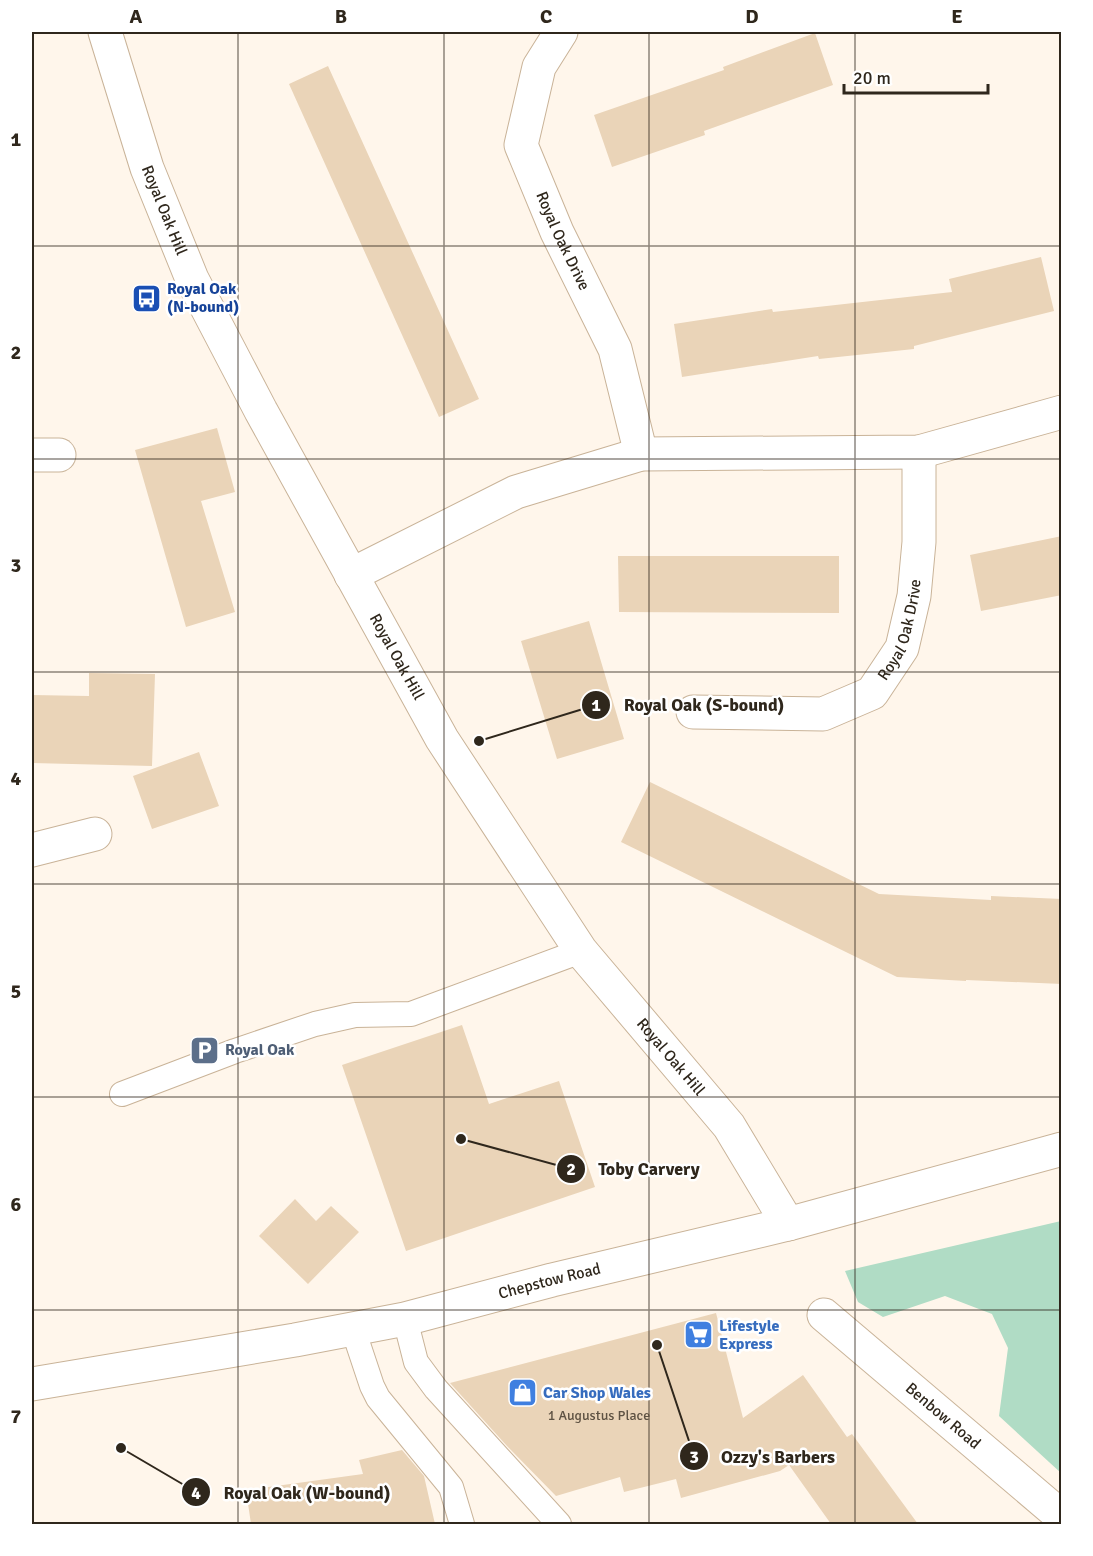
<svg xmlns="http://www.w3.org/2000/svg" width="1093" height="1556" viewBox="0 0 1093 1556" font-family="Signika,sans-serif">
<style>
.green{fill:#b0dcc5}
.building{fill:#ead4b8}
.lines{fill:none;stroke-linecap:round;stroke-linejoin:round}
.service-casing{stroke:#c9b398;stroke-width:26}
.minor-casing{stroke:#c9b398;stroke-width:35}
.secondary-casing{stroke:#c9b398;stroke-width:35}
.service{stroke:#fff;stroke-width:24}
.minor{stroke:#fff;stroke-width:33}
.secondary{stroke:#fff;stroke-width:33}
.grid{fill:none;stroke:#2f271c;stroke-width:1.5;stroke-opacity:0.55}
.labels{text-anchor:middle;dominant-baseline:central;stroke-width:5;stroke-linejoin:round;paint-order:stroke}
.number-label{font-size:14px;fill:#5e5243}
.street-label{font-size:16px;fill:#2f271c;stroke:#fff}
.transit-label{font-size:16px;font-weight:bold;fill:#164399;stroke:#fff;text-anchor:start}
.service-label{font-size:16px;font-weight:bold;fill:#4e5e75;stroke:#fff;text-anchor:start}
.shop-label{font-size:16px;font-weight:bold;fill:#366cbe;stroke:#fff;text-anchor:start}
.leader{fill:none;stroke:#2f271c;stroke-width:2}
.callout-dot{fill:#2f271c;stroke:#fff;stroke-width:2}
.mark-label{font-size:18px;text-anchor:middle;font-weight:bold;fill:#fff}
.callout-label{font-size:18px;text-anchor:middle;font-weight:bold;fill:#2f271c;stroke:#fff;stroke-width:5;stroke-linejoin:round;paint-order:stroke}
.neatline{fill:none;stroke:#2f271c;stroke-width:2}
.grid-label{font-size:20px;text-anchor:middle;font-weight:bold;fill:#2f271c}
</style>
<rect width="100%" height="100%" fill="#fff6eb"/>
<path class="green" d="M1061,1221H1062L1061,1473L999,1416L1008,1348L992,1314L945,1296L883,1317L858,1302L845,1271Z"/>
<path class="building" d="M815,33L833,85L704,131L705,135L612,167L594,115L724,70L723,67Z
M328,66L479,399L439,417L289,84Z
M1041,257L1054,311L914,346V349L819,359L818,356L682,377L674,324L772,309L773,312L952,292L949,279Z
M217,428L235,492L201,501L235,612L186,627L135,450Z
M1062,536V595L981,611L970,555Z
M618,556H839V613L619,612Z
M589,621L624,739L557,759L521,641Z
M89,673L155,674L152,766L32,763V695L89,696Z
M199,752L219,806L152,829L133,776Z
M650,782L879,894L991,900V896L1062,899V984L966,980V981L897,977L621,842Z
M462,1025L489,1104L559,1081L595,1187L406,1251L342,1065Z
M295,1199L316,1221L331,1206L359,1232L308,1284L259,1236Z
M716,1313L743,1418L803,1375L847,1437L852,1434L918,1524H831L789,1465L780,1471L681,1498L676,1479L624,1492L620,1477L556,1496L507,1446L450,1383Z
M402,1450L424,1476L435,1524H251L246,1490L363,1474L359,1460Z"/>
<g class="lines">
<defs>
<path id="service" d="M122,1094L235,1051L315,1024L355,1015L411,1014L581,951
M405,1319L416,1362L436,1389L559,1524
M353,1329L372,1386L378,1398L451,1487L462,1524"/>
<g id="minor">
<path id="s1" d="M561,32L539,67L521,145L557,232L615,349L641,454"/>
<path d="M32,455H59"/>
<path d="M351,575L516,492L641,454L919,452L1062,412"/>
<path id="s2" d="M693,712L823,714L872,693L902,648L914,596L919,542V452"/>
<path d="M32,850L95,834"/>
<path id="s3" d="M824,1315L1062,1517"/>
</g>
<g id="secondary">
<path id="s4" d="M105,32L147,168L192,279L261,411L442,739L581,951L729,1126L788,1224"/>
<path id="s5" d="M32,1384L295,1340L405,1319L552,1280L788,1224L1062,1149"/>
</g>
</defs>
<use href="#service" class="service-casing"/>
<use href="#minor" class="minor-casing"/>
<use href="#secondary" class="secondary-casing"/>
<use href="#service" class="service"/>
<use href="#minor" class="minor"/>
<use href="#secondary" class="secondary"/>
</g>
<path class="grid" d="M238,32V1524M444,32V1524M649,32V1524M855,32V1524M32,246H1062M32,459H1062M32,672H1062M32,884H1062M32,1097H1062M32,1310H1062"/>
<defs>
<symbol id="bus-square" viewBox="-11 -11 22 22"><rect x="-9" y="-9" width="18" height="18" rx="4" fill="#1a4fb4" stroke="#fff"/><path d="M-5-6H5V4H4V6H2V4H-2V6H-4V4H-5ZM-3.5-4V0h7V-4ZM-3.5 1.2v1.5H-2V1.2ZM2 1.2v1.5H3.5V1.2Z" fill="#fff"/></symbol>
<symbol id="parking-square" viewBox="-11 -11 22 22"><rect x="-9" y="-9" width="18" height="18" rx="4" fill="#5c6f8a" stroke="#fff"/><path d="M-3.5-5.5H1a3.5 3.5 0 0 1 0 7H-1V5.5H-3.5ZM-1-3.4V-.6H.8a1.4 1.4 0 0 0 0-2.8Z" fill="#fff"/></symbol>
<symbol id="supermarket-square" viewBox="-11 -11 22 22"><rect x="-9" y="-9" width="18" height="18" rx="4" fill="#3f7fe0" stroke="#fff"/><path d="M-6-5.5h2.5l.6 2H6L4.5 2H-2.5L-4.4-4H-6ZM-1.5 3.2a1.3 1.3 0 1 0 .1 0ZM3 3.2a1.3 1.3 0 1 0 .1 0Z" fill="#fff"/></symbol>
<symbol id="shop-square" viewBox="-11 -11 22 22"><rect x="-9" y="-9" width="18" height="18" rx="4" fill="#3f7fe0" stroke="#fff"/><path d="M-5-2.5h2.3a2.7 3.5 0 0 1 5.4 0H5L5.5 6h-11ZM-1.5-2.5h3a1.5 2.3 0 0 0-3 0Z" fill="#fff"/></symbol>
</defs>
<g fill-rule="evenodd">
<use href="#bus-square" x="130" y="282" width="33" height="33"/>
<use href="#parking-square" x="188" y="1034" width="33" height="33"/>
<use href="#supermarket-square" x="682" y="1318" width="33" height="33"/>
<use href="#shop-square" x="506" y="1376" width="33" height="33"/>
</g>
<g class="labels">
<g class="number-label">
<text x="599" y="1415">1 Augustus Place</text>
</g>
<g class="street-label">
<text stroke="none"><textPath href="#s4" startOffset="188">Royal Oak Hill</textPath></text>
<text stroke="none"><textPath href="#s1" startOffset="226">Royal Oak Drive</textPath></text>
<text stroke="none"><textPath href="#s2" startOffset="254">Royal Oak Drive</textPath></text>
<text stroke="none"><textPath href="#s4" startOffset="692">Royal Oak Hill</textPath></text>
<text stroke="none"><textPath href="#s4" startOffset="1178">Royal Oak Hill</textPath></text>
<text stroke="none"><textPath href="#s5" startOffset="528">Chepstow Road</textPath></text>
<text stroke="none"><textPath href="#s3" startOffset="156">Benbow Road</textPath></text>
</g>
<g class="transit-label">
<text x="167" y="289">Royal Oak<tspan x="167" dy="18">(N-bound)</tspan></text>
</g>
<g class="service-label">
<text x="225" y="1050">Royal Oak</text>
</g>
<g class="shop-label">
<text x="719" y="1326">Lifestyle<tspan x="719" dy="18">Express</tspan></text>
<text x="543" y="1393">Car Shop Wales</text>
</g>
</g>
<path class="leader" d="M479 741L596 705M461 1139L571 1169M657 1345L694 1456M121 1448L196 1492"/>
<g class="callout-dot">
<circle cx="479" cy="741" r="6"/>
<circle cx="461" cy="1139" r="6"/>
<circle cx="657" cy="1345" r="6"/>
<circle cx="121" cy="1448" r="6"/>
<circle cx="596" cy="705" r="15"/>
<circle cx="571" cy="1169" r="15"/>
<circle cx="694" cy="1456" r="15"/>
<circle cx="196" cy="1492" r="15"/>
</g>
<g class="mark-label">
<text x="596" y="711">1</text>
<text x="571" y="1175">2</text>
<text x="694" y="1463">3</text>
<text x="196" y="1499">4</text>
</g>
<g class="callout-label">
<text x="704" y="711">Royal Oak (S-bound)</text>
<text x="649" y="1175">Toby Carvery</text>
<text x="778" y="1463">Ozzy's Barbers</text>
<text x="307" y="1499">Royal Oak (W-bound)</text>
</g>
<rect width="1093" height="1556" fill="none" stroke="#ffffff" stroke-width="66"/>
<path d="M844 84v9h144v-9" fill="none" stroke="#2f271c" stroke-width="3"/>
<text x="853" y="84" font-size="18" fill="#2f271c" stroke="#ffffff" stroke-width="4.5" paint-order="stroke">20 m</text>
<rect x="33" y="33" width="1027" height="1490" class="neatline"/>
<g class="grid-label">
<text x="136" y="23">A</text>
<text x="341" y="23">B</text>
<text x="546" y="23">C</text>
<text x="752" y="23">D</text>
<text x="957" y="23">E</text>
<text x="16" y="146">1</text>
<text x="16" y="359">2</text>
<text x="16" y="572">3</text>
<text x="16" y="785">4</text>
<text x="16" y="998">5</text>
<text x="16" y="1211">6</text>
<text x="16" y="1423">7</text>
</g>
</svg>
